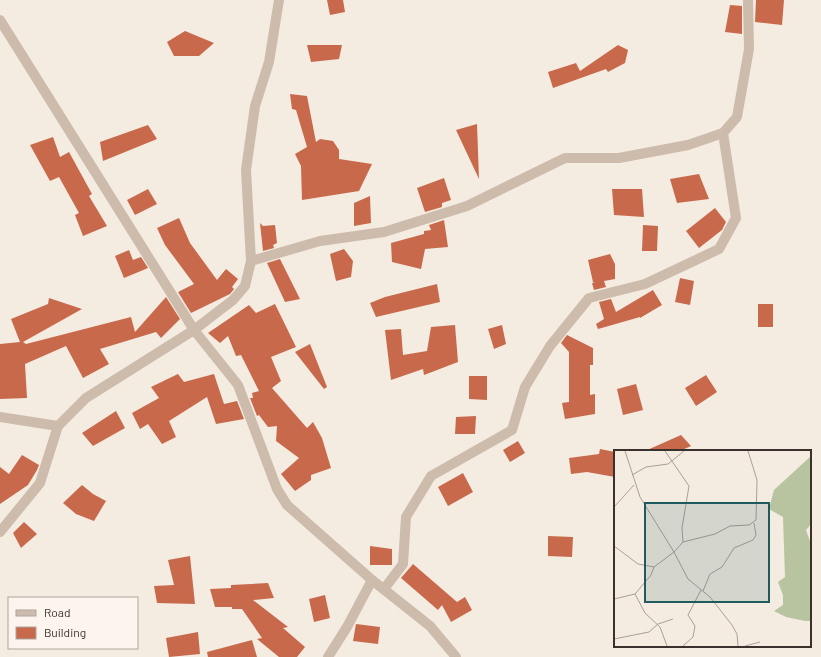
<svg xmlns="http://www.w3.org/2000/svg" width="821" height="657" viewBox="0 0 821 657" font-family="Barlow,sans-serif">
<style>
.building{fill:#c8694b}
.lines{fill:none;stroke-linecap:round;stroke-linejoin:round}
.street{stroke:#cdbbac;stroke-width:10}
.inset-road{fill:none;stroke:#aaa098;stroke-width:1}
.view{fill:#1f5a5e;fill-opacity:0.15;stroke:#1f5a5e;stroke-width:2}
.inset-edge{fill:none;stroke:#3b302b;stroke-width:2}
</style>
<rect width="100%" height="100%" fill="#f4ebe1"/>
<path class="building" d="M327,0H343L345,12L330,15Z
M756,0H784L782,25L755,22Z
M730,5L742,6V34L725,32Z
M185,31L214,43L199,56H174L167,42Z
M307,45H342L339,59L311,62Z
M618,45L628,50L625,63L608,72L606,69L553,88L548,72L576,63L580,71Z
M290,94L307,96L316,142L320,139L333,141L339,150V159L372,164L359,191L302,200L301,166L295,154L307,147L296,110L292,109Z
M477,124L479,179L456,130Z
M148,125L157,139L103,161L100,142Z
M53,137L60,157L69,152L92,194L89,196L107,226L83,236L75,215L79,213L59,177L50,181L30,145Z
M699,174L709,199L677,203L670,179Z
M444,178L451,200L442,203V207L425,212L417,188Z
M148,189L157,204L135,215L127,200Z
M612,189H642L644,217L614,215Z
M370,196L371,223L354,226V203Z
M715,208L726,222L722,230L699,248L686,231Z
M179,218L190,243L217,280L226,269L238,279L232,287L234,289L230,294L191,313L178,292L194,284L165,245L157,228Z
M444,220L448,247L425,249L421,269L392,262L391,243L424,234V231L431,230L429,225Z
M260,223L263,226L275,225L277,243L273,245L274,248L263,251Z
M643,225L658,226L657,251H642Z
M344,249L353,261L351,277L336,281L330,254Z
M129,250L133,260L141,257L148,268L124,278L115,256Z
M610,254L615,264V279L604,281L606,287L594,290L592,283L595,282H593L588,260Z
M280,259L300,299L285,302L267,263Z
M680,278L694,281L690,305L675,302Z
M437,284L440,302L376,317L370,303L385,297Z
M653,290L662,305L640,318V317L598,329L596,324L604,319L599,302L611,299L616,312Z
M166,297L180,319L161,338L156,332L100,349L109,364L83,378L66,346L25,364L27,398L0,399V344L20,342L11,319L48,304L49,298L82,309L23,342L26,344L131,317L135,332Z
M275,304L296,347L271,357L281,381L272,388L307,428L313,422L322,438L331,468L311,475V480L295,491L281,474L299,458L276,441L277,426L268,427L259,415L257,416L250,398H253L252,393L259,391L241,355L236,356L228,336L220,343L208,333L249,305L256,313Z
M758,304H773V327H758Z
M455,325L458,362L424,375L423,369L391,380L385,330L401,329L403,355L427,351L431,327Z
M502,325L506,344L494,349L488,329Z
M567,335L593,348V365H590V395L595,394V414L565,419L562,403L569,402V352L561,343Z
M310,344L327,387L324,389L295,352Z
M178,374L184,382L214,374L224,404L237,401L244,419L216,424L207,397L169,421L176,437L162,444L148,424L140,429L132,413L159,398L151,387Z
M706,375L717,392L696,406L685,388Z
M469,376H487V400L469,399Z
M636,384L643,410L623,415L617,389Z
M116,411L125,428L93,446L82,433Z
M476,416L475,434H455L456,417Z
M681,435L691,446L680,451H645Z
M518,441L525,453L510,462L503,450Z
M600,449L615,452V477L587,472L571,474L569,458L599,454Z
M22,455L39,465L37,470L28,485L0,504V467L9,474Z
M463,473L473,492L448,506L438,487Z
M82,485L93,494L106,501L94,521L76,514L63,503Z
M24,522L37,534L21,548L13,533Z
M548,536L573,537L572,557L548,556Z
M370,546L392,549V565H370Z
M190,556L195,604L157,603L154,586L174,585L168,560Z
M413,564L457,602L465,597L472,610L451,622L442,605L438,610L401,578Z
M268,583L274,598L253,600L288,627L283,628L305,647L297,657H279L257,639L262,638L242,609H232V607H215L210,589L231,588V585Z
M325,595L330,618L314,622L309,599Z
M356,624L380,627L378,644L353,641Z
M198,632L200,654L169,657L166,638Z
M252,640L257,657H208L207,652Z"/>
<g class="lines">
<path class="street" d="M279,0L269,62L255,106L246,170L251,261L245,286L233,300L194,330L238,385L277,489L287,505L372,580L430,626L456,657
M0,20L194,330L86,398L58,426L40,483L0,532
M251,261L320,241L384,232L467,206L565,158H619L688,145L723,133L737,117L749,49L748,0
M0,417L58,426
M384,589L403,564L406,517L431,476L512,430L525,387L550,346L589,298L645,284L719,249L736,218L723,133
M328,657L347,627L372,580"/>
</g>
<g transform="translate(614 450)">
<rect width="197" height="197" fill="#f4ebe1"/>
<path d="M197,6V74L192,80L197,94V171H191L172,167L160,161L169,155V145L164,132L171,127L169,67L155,59L160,40Z" fill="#b8c4a0"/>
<path class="inset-road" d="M51,1L75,36L68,78L69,92L60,102L74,129L96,147L118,175L123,184L124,196M18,25L32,17L54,14L70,1M0,57L20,35M69,92L101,84L116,76L135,75L142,70L143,30L134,1M0,96L24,114L40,117M89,141L96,124L108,117L120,98L139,90L142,85L140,73M21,144L31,163L46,177L53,196M0,149L21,144L37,125L40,117L60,102L26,47L11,1M0,189L35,182L44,174L59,169M69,196L79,187L81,176L74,165L87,140M131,196L146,192"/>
<path class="view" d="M31,53H155V152H31Z"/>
<rect width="197" height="197" class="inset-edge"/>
</g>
<rect x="8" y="597" width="130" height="52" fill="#fbf5ee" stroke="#aea6a0"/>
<rect x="16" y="610" width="20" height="6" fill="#cdbbac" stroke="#aea6a0"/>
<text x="44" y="617" font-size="12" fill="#3b302b">Road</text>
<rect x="16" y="627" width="20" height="12" fill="#c8694b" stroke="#aea6a0"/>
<text x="44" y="637" font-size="12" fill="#3b302b">Building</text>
</svg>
